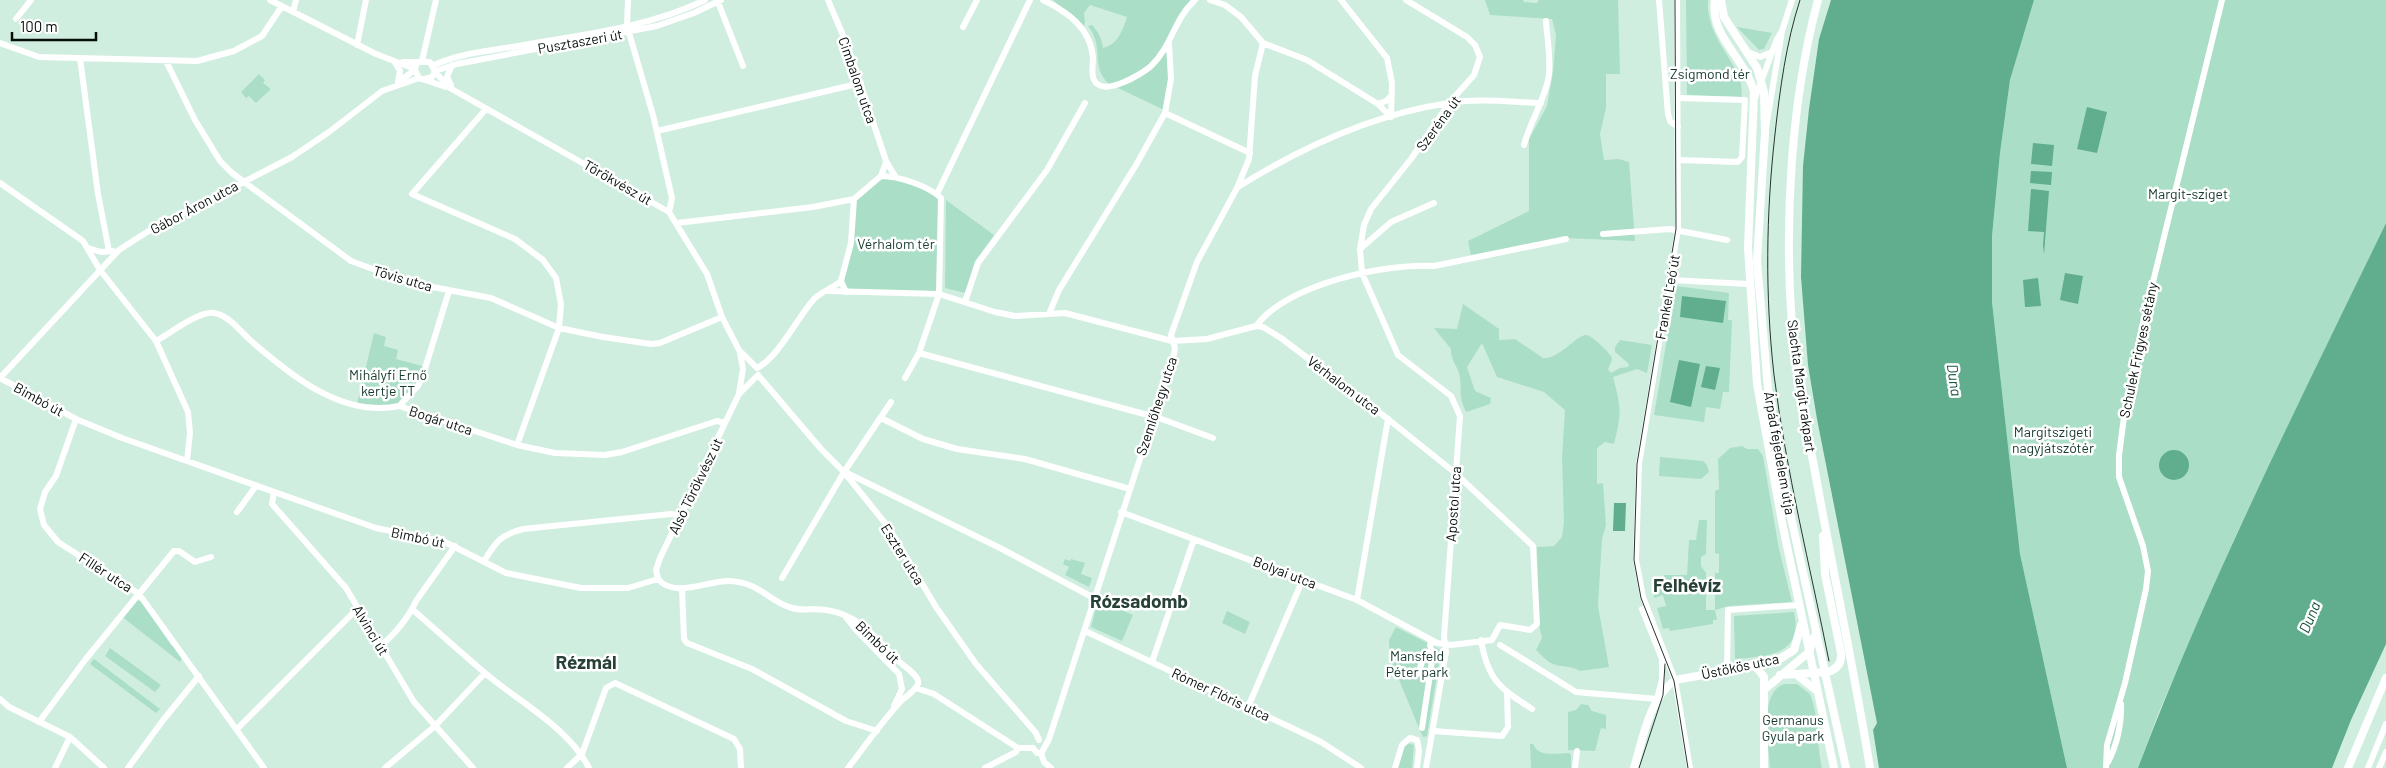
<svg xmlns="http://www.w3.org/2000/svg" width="2386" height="768" viewBox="0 0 2386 768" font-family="Barlow,sans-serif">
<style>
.green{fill:#aadec7}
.water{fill:#60ae8e}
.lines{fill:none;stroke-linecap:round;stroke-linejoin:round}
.minor{stroke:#fff;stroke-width:6}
.major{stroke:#fff;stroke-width:8}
.tram{stroke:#28352f;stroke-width:1}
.labels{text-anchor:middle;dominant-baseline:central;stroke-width:5;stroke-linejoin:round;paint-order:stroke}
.street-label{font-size:14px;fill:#050e0a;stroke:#fff}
.park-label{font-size:14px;fill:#163a2c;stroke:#fff}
.water-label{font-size:15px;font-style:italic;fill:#16543f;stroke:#fff}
.district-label{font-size:19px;font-weight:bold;fill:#284137;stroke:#fff}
</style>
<rect width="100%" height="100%" fill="#d0eee0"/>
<path class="green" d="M1053,0H1195L1150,66L1111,86C1088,66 1106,49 1088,26L1092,25C1099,33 1102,39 1103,48C1118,45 1123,29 1127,17L1090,5L1084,13L1085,22L1084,26Z
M1485,0H1523L1524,2L1537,3L1539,0H1618L1620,74H1606V108L1600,134L1604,160L1619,159L1629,162L1635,241L1565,238L1471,255L1468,241L1529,211V139L1547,106L1553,72L1556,35L1552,19L1490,15Z
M1686,0H1708C1706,31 1727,51 1740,78C1742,83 1741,91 1742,97L1687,95Z
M2034,0H2386V223L2236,535L2158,714L2138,768H2067L2020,554L1992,302V236L2000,153L2010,80Z
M1737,27L1772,33L1764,49L1759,50Z
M1165,52L1168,53V88L1164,110L1118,88Z
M259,74L265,80L263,83L271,89L256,103L249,96L246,98L241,92Z
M895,176L941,198L939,294L846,292L843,286L854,199L877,179Z
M946,200L994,235L975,261L965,293L945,288Z
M1676,286L1729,293L1728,320H1732L1729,392H1723L1720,409L1706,407L1704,422L1654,415Z
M1463,304L1499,329V340L1515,339L1543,358C1560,359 1578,333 1587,335C1595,338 1606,350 1611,356L1612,360L1608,369L1611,373L1620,368L1628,367L1629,364L1615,352V347L1620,340L1652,345L1647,373L1637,369L1613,377C1621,407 1622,413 1614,444L1605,442L1597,448V484L1603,483L1606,525L1602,539L1598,606L1609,667L1580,671C1571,666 1566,667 1556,665C1548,663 1542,656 1536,650L1542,638L1539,625L1537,547L1554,546L1562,537L1564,522L1562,457L1565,410L1544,392L1497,377L1482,343L1467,367L1475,391L1491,398L1490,404L1466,412C1458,394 1462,395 1460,378C1459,367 1450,361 1451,349L1434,328L1457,329Z
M374,333L386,337L384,346L398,350L396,359L426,367L423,375L399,406L357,404Z
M1742,446L1747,449H1758L1763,456L1779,549L1792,602L1729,606L1715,610L1717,620H1713V624L1670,631L1669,628L1663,629L1657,608L1666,606L1663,595L1654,598L1652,584H1663L1664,575H1687L1689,540H1696L1699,520H1707L1706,554L1701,557V566L1706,573V610H1715V573H1719V554L1715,553V491L1719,489L1718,459L1730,448Z
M1660,457L1703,461L1707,465L1709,472L1701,479L1659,476Z
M1065,559L1070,561L1071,559L1085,563L1081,574L1092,578L1089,587L1065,575L1069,567L1063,564Z
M134,600L141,601L171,645L184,656L180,662L121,616Z
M1098,600L1133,615L1122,641L1091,627Z
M1227,611L1250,622L1245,634L1222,623Z
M1794,612C1804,656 1767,656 1735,659L1734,616Z
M1396,627L1441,650L1427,736L1423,737L1421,733L1390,658L1389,640Z
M110,648L161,685L155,692L105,656Z
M94,659L160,709L156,713L90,664Z
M1784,684H1797L1810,694C1820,718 1816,744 1822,768H1770C1769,745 1758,693 1784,684Z
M1581,704L1588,705L1592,711L1606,715V729L1601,728L1595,751L1568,750V712L1576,710Z
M1407,743L1414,745L1412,768H1398L1403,749Z
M1530,744H1533C1539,758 1556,753 1569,753L1571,755V768H1531Z"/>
<path class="water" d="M1831,0H2034L2010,80L2000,153L1992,236V302L2020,554L2067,768H1879L1873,730L1877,723L1817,419L1808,365L1801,277L1803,166L1809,109L1819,39Z
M2087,107L2107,112L2097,153L2077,149Z
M2033,143L2054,145L2052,166L2031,164Z
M2031,171L2052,172L2051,185L2030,183Z
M2031,189L2049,191L2044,254L2043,245L2044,232L2028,231Z
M2386,223V644L2351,720L2332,768H2138C2209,581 2299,403 2386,223Z
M2065,273L2083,276L2078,304L2060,300Z
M2038,278L2041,306L2025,307L2023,280Z
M1682,296L1726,301L1723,323L1680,317Z
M1679,360L1700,364L1691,407L1670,402Z
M1706,366L1720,368L1715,390L1701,387Z
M2159 465a15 15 0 1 1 30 0a15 15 0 1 1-30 0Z
M1614,503H1626L1625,531H1613Z"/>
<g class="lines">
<path class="minor" d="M270,0L376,54L415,69
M628,0L627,26L653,115L672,198L669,212
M828,0L848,47L886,161L895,176
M1043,0C1068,12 1090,28 1093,57C1093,64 1091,74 1094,80C1103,98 1142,74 1151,66C1172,46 1174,19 1195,0
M1210,0L1225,5L1241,17L1263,43L1307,60L1378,104L1391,117
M1341,0L1387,58L1392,83L1391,117
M1406,0L1467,37L1475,45L1480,57L1474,75L1450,102L1411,159L1371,209L1364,225L1360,249L1362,273L1398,355L1451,396L1460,416L1444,637L1446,652L1426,768
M1659,0L1668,114L1670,121L1678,127
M1677,0L1678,229L1639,464L1636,560L1643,597L1675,680L1690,768
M718,2L743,66
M293,12L296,0
M16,19L31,0
M963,27L977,0
M0,43L39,57L197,61L234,51L262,36L282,6
M357,45L366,0
M1748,52L1760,57L1772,52
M80,58L98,194L109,251
M166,61L195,120L220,161L232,173L351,261L411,283L491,298L559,328L603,337L651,344L660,343L722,317
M394,61L400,71L398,82
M422,61L436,0
M403,62H430L435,72L432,77L425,79
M416,65L415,70L419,78L446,87
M434,65C458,54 486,51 512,47C577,35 645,29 705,0
M435,71L457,64L657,26L694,13L721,0
M435,72L450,88L669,212L707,274L722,317L739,350L757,368
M399,81L415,70
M451,85L447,77L452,65
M1678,98L1745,100L1742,157L1738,162L1678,160
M1755,98L1777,39L1782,31
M1378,104L1386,101L1392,95
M486,109L412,194L515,239L543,260L556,278L561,304L559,328L517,445
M1165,113L1250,153
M1766,128L1782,31L1792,0
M657,131L861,83
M1524,145C1530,122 1543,103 1548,80C1552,64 1547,38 1546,21
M881,176C898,176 929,186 941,198L939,294L919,353L905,378
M0,183L83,241L100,270L156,341L188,412L190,433L187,461
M1238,187C1302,147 1374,114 1449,103C1479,98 1511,102 1541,103
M937,194L1030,0
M677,223L813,207L854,199
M1603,234L1670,229L1727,240
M88,248L101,252L113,251
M1360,249L1391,222L1434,203
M1670,280L1748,284
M829,291L939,294L995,312L1015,316L1065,313L1172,341L1207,339L1256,326L1263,327L1281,338L1388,419L1454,472L1533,546L1537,624L1530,630L1500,625L1492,640L1451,645L1437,643L1357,600L1121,512
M846,292L841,281L851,243L854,199L881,176L886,162
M965,302L978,263L1047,170L1085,103
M1049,314L1059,290L1136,165L1165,113L1171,79L1169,44
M1256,326C1288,284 1384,263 1434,266L1566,239
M156,341C169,334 200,310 214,313C228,315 240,331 250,340C290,375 342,418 399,406L517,445L555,453L605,455L622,452L717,421L725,423
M919,353L1159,418L1213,438
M757,368C779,357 798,316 815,298C823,291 833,288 841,281
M758,375L821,449L844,472L889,528L936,607L976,664L1036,733L1039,740
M0,378L76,419L122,438L376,528L445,542L506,573L581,588H628L658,579
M0,378L119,250L147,232L292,157L329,132L382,91L419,78
M739,393L743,369L740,353
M399,406L418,386L423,375L449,291
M881,418L923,439L957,449L1025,459L1130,489
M76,419L56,476L45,492L40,509L44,525L58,542L139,594L264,768
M845,472L1000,548L1094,598
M274,492L272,504L346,588L414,702L473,768
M237,512L256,486
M484,561C496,542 500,535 523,529L671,514L681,516
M782,578L844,472L891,402
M658,579C674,599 709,580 730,581C761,583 768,601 792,608C803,611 814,608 826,610C857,614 875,636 895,658C902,665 921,676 918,684C916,690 907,696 902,700C882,721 866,745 848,768
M658,579L656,570L660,558L739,394L758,375
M682,588L684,639L687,643L752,669L846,721L877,731
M1357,600L1388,419
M412,609C436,630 460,652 485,673C519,702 568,727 589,768
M1642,609L1664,664
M845,616L856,630L899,674L902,689L894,706
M1085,631L1292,728L1321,742L1361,768
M1481,640C1488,681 1500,688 1532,709
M381,645C394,636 410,615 416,601L455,546
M1500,645L1576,692L1657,699L1662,680V661
M1152,662L1194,539
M1727,669L1728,610L1799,605
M1400,672L1409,675L1418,674L1424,656L1431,650
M916,688L934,694L1018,748H1033
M0,699L9,707L70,737L104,768
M1248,707L1303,579
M39,722L85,660L174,551H179L195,562L211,557
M1422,728L1433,654L1430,645L1432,641
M237,729L358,608
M1433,731L1502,736L1508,727L1507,693
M1033,748L1037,753L1042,752L1049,739L1174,354L1175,348L1171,335L1197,262L1237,188L1249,159L1255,76L1263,43
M1041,753L1044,762L1051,768
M2108,762C2117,745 2122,723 2121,704
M55,768L70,737
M128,768L164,719L199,676
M385,768L435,726L485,673
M567,768L582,754L606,688L615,683L734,739L740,749L741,768
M985,768L1016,752L1018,748
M1395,768L1402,745L1410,738L1417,740L1419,750L1417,768
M1575,768L1577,751
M2106,768L2107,745L2125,683L2146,589L2148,571L2143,546L2119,477V455L2124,417L2142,327L2222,0
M2368,768L2386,724
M2379,768L2386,752"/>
<path class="major" d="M1715,0C1709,36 1746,59 1754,92L1748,248L1757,384L1783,527L1834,768
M1721,0L1724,17L1757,68L1764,92L1765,133L1757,261L1768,389L1787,499L1846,768
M1818,0C1791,100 1784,222 1792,326C1796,375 1806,424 1815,472C1833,571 1854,669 1870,768
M1751,665L1758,669L1764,677V768
M1780,675L1828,672C1837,669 1842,663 1841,653L1825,574L1823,536
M1797,675L1817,691
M1765,689L1809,652L1815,635
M1634,768C1643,738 1649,699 1675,680L1775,662L1794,650L1801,625
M2348,768L2386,678"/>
<path class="tram" d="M1675,0L1676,229L1637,464L1634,560L1641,598L1674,681L1688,768
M1800,0C1786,43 1780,89 1775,134C1766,214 1765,295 1774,375C1786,471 1810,566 1829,661
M1639,768L1663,695L1665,664"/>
</g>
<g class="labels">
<g class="street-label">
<text transform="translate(580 41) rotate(-10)">Pusztaszeri út</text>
<text transform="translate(858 80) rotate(71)">Cimbalom utca</text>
<text transform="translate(1438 123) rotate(-54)">Szeréna út</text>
<text transform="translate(618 182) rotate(30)">Törökvész út</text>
<text transform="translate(194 207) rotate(-28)">Gábor Áron utca</text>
<text transform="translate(403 278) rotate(16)">Tövis utca</text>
<text transform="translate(1667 297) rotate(-80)">Frankel Leó út</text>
<text transform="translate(2138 350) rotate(-78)">Schulek Frigyes sétány</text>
<text transform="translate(1344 385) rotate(37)">Vérhalom utca</text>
<text transform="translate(1802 386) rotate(82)">Slachta Margit rakpart</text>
<text transform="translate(39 399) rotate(29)">Bimbó út</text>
<text transform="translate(1156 406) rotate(-72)">Szemlőhegy utca</text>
<text transform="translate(441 420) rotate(18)">Bogár utca</text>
<text transform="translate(1780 453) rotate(80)">Árpád fejedelem útja</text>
<text transform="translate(695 486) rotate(-64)">Alsó Törökvész út</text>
<text transform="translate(1453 504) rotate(-86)">Apostol utca</text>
<text transform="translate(418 537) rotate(12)">Bimbó út</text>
<text transform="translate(903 554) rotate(58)">Eszter utca</text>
<text transform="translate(106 572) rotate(33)">Fillér utca</text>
<text transform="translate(1285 572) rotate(21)">Bolyai utca</text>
<text transform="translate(371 630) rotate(59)">Alvinci út</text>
<text transform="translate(878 642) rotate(44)">Bimbó út</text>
<text transform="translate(1740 666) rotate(-12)">Üstökös utca</text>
<text transform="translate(1221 694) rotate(25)">Rómer Flóris utca</text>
</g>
<g class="park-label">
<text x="1710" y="73">Zsigmond tér</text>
<text x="2188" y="193">Margit-sziget</text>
<text x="896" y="243">Vérhalom tér</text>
<text x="388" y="374">Mihályfi Ernő<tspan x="388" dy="16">kertje TT</tspan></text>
<text x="2053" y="431">Margitszigeti<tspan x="2053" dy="16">nagyjátszótér</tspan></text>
<text x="1417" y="655">Mansfeld<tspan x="1417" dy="16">Péter park</tspan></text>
<text x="1793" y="719">Germanus<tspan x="1793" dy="16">Gyula park</tspan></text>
</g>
<g class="water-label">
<text transform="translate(1955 380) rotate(82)">Duna</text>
<text transform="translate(2309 617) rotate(-67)">Duna</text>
</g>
<g class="district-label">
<text x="1687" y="584">Felhévíz</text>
<text x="1139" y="600">Rózsadomb</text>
<text x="586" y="661">Rézmál</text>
</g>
</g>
<path d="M12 32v8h84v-8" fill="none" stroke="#050e0a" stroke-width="2.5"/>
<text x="20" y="32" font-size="15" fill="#050e0a" stroke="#ffffff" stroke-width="4" paint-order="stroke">100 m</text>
</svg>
